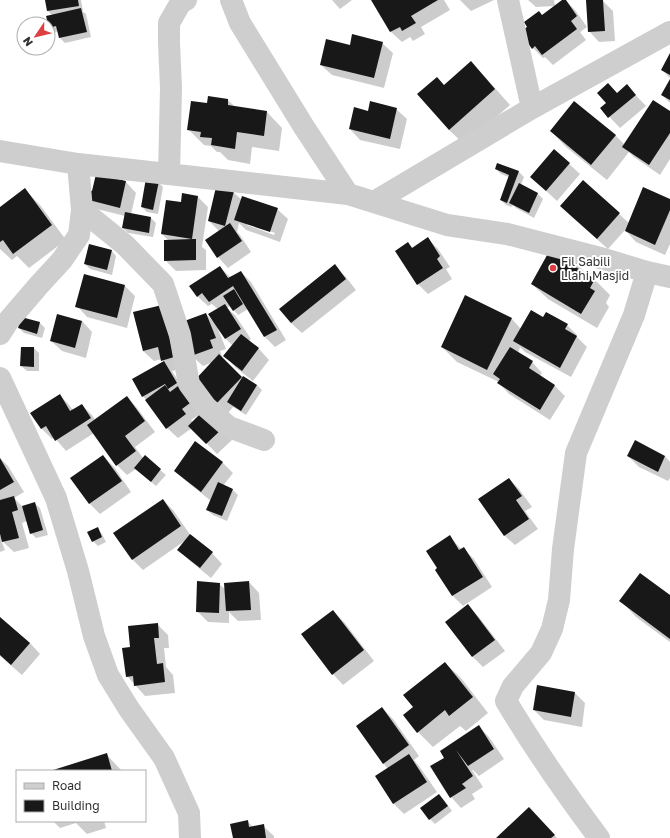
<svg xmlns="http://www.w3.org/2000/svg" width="670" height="838" viewBox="0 0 670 838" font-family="'Golos Text',sans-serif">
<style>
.shadow{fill:#0003;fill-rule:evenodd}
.building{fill:#181818}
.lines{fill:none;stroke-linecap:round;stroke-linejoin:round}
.street{stroke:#cecece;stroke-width:22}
.poi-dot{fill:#dd3f43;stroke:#fff;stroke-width:1.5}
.labels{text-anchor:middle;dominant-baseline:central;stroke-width:4;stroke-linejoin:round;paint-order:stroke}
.poi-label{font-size:12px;fill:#313131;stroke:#fff;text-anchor:start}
</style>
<rect width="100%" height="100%" fill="#fff"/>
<path class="shadow" d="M46,0H81L83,11H82L86,14L91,37L65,43L60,38L59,31L55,32L50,27L53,16L48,11Z
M332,0H352L340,9Z
M373,0H444L450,10L421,27L425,34L413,41L410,37L402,42L391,32L372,1Z
M460,0H494L471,11Z
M528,0H554L555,6L536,7Z
M564,0H565L575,10L587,27L580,32L586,40L553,65L545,57L543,58L533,48L542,16Z
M602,0L613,11L615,41L599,42L589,31Z
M382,43L393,53L384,88L332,75L321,65L350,46Z
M670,55V78L662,70Z
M471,63L486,78L510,105L465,145L449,130L445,86Z
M670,81V103L662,95Z
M627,86L646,106L620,128L601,108Z
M228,100L236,108L267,112L282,128L279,151L252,147L250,164L228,160L220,152H217L211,146L204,145L188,129L208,104Z
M396,109L407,119L400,149L360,140L350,129L368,112Z
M670,112V159L660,175L634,157L629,152L607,180L566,147L551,131L615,135L625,145Z
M554,150L580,174L557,201L531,177Z
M496,169L519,172L524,177L521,185L538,194L543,199L534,218L516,208L513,205L512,207L506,205L501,200L509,177L501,174Z
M126,182L136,193L131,214L151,218L156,223L153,237L128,233L123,228L125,216L97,209L86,199L93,193Z
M158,182L163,187L158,214L147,212L142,207Z
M583,182L629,223L670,200V244L665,255L636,242L625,230L608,249L572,217L561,206Z
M25,190L40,205L66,240L29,268L17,256L12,260L0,249V208Z
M233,192L242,200L277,209L288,219L280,242L246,230L239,223L237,232L240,235L251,252L228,268L218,257L219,231L209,221ZM247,223L275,233L274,235L247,225Z
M198,197L208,207L202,247L206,250V270L176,271L165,260L168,240L162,234L182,204Z
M428,239L438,249L450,267L446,269L452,279L428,294L418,284L408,244L413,248Z
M111,250L116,256L112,275L90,269L85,264Z
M576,264L589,276L595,280L610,295L606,303L609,307L597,328L548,299L532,284Z
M334,266L345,276L356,290L302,333L291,323L281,309Z
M220,267L230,277L241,272L251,282L286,340L275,347L265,337L248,309L238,315L230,306L227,308L235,315L251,339L248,341L259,349L269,360L253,381L235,367L225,356L233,346L226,339L219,328L218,329L226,349L220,351L223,359L243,379L257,385L262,390L246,415L233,407L228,413L195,380L213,362L203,366L192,356L206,314L213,321L218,309L212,304L208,306L197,296Z
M125,286L135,296L127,328L87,317L77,306Z
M134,312L184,368L172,371L200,414L191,420L193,422H215L232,440L217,454L192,428L178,438L167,428L147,401L143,396L164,362L162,359L154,361L143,351Z
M58,315L82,321L92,332L86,358L62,351L51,341Z
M511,318L521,329L544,318L567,325L577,335V337L587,347L571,377L525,352L520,347L518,353L532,362L542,373L540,376L555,386L565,396L550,420L509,394L499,383V382L457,362L442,347Z
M40,323L45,328L42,338L24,333L19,328Z
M34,348L39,353V371H27L21,366Z
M60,395L70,406L73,410L82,405L92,415L95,420L127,397L137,408L155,432L135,447L143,458L145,457L166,475L156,486L136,469L127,475L117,465L94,433L66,451L54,437L52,439L41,428Z
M636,442L665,456L670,462V478L668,481L639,467L628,456Z
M103,456L114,467L131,492L100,514L90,504L72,478Z
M0,458L8,466L24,492L14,498L23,507L34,503L40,508L48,535L36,538L31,533L27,521L22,523L29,548L14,552L1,540L5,550L0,552V536L2,538L0,530Z
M222,462L233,473L223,486L233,490L238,495L227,521L213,515L207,510L211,501L186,481L175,471Z
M509,479L519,489L532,507L525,511L538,529L515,545L504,535Z
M163,500L173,510L191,536L212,553L222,564L211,578L189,560L179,550L186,540L143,570L132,559Z
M97,528L102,534L106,542L98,546L93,541Z
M450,537L462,550L464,549L474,559L492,587L463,606L453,596L436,570Z
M249,582L259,593L261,620L238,621L229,612V623L208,622L197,611L219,584L226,590Z
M670,596V642L636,617L621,601Z
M468,606L478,616L505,651L483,667L473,657L446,622Z
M333,611L344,622L374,661L343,685L333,674Z
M0,618L30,643L40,654L22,675L0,656Z
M157,624L168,635L169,648H164L166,667L173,675L175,693L145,696L127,676L131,648Z
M445,663L461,678L488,713L466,731L460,726L433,747L418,732L414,707Z
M538,686L575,693L585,703L582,727L544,720L534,710Z
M382,708L393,719L419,756L414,760L419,766L437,792L404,814L393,803L388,769L384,764L357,726Z
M479,727L489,737L504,759L479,776L473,770H472L483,787L472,794L475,799L461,808L451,797L446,758Z
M106,754L122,771H52Z
M439,795L444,800L452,811L435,824L430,819Z
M53,821H104L106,828L87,834L76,823L60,828Z
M248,822L254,828L263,826L274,836V838H234Z
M544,824L557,838H497Z"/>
<path class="building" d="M45,0H78L79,6L47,11Z
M371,0H438L411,16L416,23L402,31L400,27L390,32Z
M562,0H566L577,16L571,21L577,29L542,55L535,46L532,49L520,32L527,27L524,22L539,11L542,15Z
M586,0H603L605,31L588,32Z
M81,8L87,32L59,38L56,26L49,28L46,16Z
M352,34L383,42L374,78L320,65L326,39L350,45Z
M670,53V75L661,70Z
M471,61L495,89L449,130L417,94L437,77L444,85Z
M670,79V100L661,95Z
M608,83L617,93L627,84L636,95L608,118L600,108L606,103L597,93Z
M208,96L228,99V105L267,111L264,136L237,132L235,149L211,145L212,138L200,137L201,132L187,130L191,101L207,103Z
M653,100L670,111V133L649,165L622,147Z
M370,101L397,108L390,139L349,129L354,107L368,111Z
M574,101L616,135L591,165L550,131Z
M554,149L570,163L546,191L530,177Z
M497,163L519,171L507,203L500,200L509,175L495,169Z
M96,174L126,181L120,208L85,199L87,190L92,191Z
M146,178L159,181L153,210L141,207Z
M583,180L620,213L597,239L560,206Z
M519,183L538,193L529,213L509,203Z
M216,187L234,191L225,226L208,221Z
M643,187L670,199V210L655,245L625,231Z
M25,188L52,225L13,254L3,240L0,242V207Z
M182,193L198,196L192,239L161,234L166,200L181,202Z
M242,196L278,208L270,232L234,220Z
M125,212L151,217L149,233L122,228Z
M230,223L242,241L217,258L205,240Z
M428,237L440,256L437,259L443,268L417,285L395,251L408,242L412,248Z
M193,239H196V260L164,261V240Z
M89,244L112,250L107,270L84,264Z
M551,248L577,263L574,266L595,279L590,288L595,291L581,314L531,284Z
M335,264L346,279L291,323L279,309Z
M220,266L228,278L241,271L277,330L264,337L233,286L209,302L202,293L197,297L189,286Z
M84,274L125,285L117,318L75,307Z
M234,289L243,304L233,311L223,296Z
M465,295L512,318L487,370L441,347Z
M225,304L241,329L225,339L208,314Z
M162,305L174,357L161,361L158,347L143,351L133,312Z
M531,310L543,317L546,312L568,324L565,329L577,336L560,368L513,341Z
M206,313L216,338L210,340L213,348L191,356L179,323Z
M57,314L82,321L75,348L50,341Z
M21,317L40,322L37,334L18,328Z
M241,334L259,348L242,371L223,356Z
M21,347H34V367L20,366Z
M510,347L533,361L529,368L555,385L540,410L497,383L500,379L493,374Z
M219,354L242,377L217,403L194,381Z
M164,361L177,383L168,389L165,384L142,397L132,379Z
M243,376L257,385L241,411L227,402Z
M165,385L170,392L178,386L190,403L182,409L186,414L166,429L145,400Z
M60,394L70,411L82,404L91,418L55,441L46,426L41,429L30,413Z
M127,396L145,421L125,436L136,451L116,466L87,425Z
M204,410L222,429L206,444L188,426Z
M635,440L665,456L658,472L627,456Z
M195,441L223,462L201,492L174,471Z
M103,455L122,481L89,504L70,478Z
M145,455L161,469L151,482L134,468Z
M0,458L14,482L0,490Z
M509,478L522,496L516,500L529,519L504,536L478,499Z
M218,482L233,489L222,516L206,510Z
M14,496L18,510L12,512L19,538L2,542L0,534V500Z
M163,499L181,526L132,560L113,533Z
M35,502L43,530L30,534L22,506Z
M98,527L102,537L92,542L87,532Z
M190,534L213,552L200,568L177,550Z
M450,535L459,550L464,547L483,577L452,596L435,570L437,568L426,551Z
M640,573L670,595V639L619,601Z
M197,581L220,583L219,613L196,612Z
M249,581L251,610L226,611L224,583Z
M468,604L495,640L472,657L445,622Z
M333,610L364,650L332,675L301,634Z
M0,617L30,643L11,665L0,655Z
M158,623L159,638H154L157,664L163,663L165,682L134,686L133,676L126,677L122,648L130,647L128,626Z
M445,662L473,697L449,716L445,710L417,733L403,715L413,707L403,695Z
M537,685L575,692L571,717L533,710Z
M382,707L409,745L383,764L356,726Z
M479,725L494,749L468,766L456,750L473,776L462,784L466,788L450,798L430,766L444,758L440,751Z
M107,753L112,771H50Z
M409,754L427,782L393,804L375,776Z
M439,794L448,806L429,820L420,808Z
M529,807L555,835L551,838H496Z
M248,820L249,827L264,824L266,838H233L230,824Z"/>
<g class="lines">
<path class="street" d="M231,0L240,23L304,127L348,194
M508,0L532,108
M0,151L78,164L348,194L447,225L507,234L604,259L647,272L670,277
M169,174L171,88L169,43V23L181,2L186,0
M374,202L532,108L670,32
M82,210L125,245L163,284L180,335L189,384L206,407L229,427L264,440
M0,334L9,320L39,285L62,260L79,235L82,210L78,164
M0,378L56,498L78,571L94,636L108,675L129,709L164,758L189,813L190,838
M599,838C566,794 534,748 506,701L513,686L541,653L552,629L559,600L563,549L576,453L634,315L647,272"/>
</g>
<circle class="poi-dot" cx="553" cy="268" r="4"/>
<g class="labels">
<g class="poi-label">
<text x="561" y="261">Fil Sabili<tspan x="561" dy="14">Llahi Masjid</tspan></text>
</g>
</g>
<rect x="16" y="770" width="130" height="52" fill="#ffffff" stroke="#adadad"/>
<rect x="24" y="783" width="20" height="6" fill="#cecece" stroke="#adadad"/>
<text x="52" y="790" font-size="12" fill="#313131">Road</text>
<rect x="24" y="800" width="20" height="12" fill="#181818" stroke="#adadad"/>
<text x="52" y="810" font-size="12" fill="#313131">Building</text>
<g transform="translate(36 36) rotate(235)"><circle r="19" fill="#ffffff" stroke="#adadad"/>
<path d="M0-3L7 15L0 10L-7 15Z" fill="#dd3f43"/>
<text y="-6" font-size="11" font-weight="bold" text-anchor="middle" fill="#313131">N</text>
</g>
</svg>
